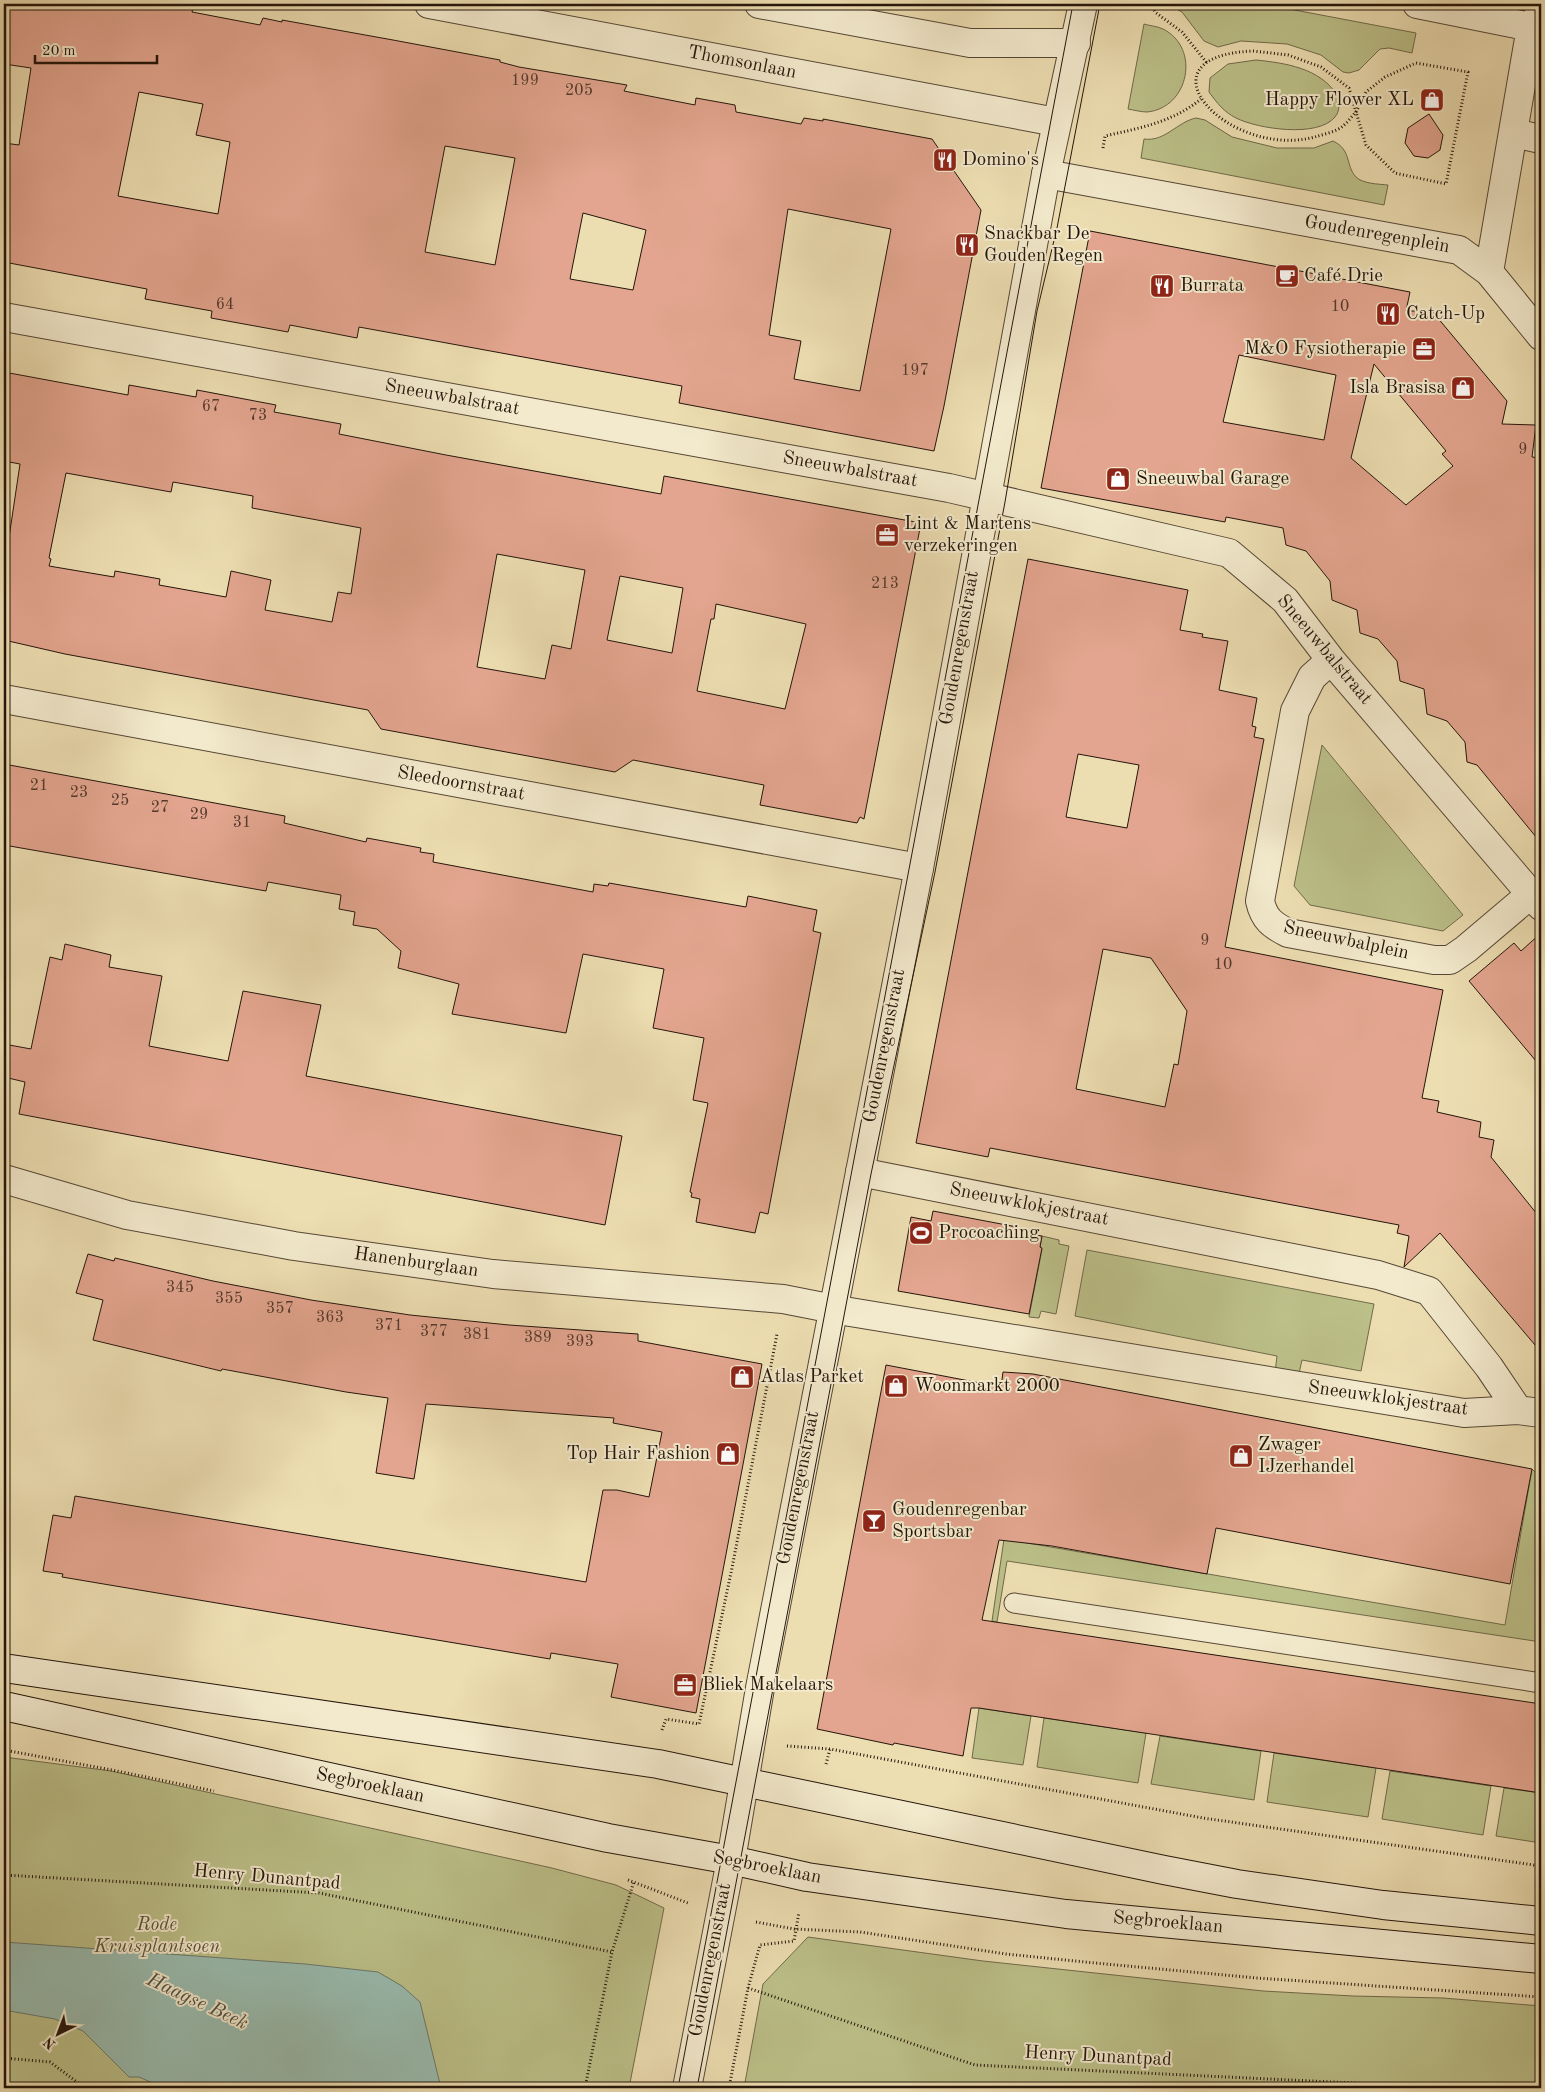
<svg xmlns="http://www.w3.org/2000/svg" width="1545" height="2092" viewBox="0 0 1545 2092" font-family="'Old Standard TT',serif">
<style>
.green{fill:#bcc089;stroke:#706a4a}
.water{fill:#99bcaf;stroke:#6a796d}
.building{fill:#e3a58f;stroke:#24150b;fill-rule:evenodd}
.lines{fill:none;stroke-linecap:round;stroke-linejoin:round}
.service-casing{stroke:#564735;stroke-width:21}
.minor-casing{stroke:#564735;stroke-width:30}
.tertiary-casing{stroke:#564735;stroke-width:30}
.secondary-casing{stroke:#24150b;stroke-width:30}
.path{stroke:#24150b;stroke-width:3;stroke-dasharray:1 2.5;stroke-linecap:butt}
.service{stroke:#f3eacd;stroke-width:19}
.minor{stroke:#f3eacd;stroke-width:28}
.tertiary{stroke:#f3eacd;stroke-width:28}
.secondary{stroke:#f3eacd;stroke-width:28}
.tram{stroke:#24150b;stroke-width:1}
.labels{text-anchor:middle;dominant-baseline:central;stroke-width:4;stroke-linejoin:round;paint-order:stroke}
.number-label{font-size:16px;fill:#54392c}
.street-label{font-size:19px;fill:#24150b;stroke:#f3eacd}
.poi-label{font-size:19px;fill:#24150b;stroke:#f3eacd;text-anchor:start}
.park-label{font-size:19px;font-style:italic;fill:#595137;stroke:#f3eacd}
.water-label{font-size:20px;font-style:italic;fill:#4d4f44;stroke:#f3eacd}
</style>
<rect width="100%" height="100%" fill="#eddeb2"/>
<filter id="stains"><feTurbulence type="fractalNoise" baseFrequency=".004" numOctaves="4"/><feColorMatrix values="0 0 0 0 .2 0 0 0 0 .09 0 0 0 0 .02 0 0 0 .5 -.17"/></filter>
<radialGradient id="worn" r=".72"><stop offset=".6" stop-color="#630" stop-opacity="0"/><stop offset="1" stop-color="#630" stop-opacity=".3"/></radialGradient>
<path class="green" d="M1171,4H1263L1416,33L1412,53L1389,48L1380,49L1359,70L1349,73L1343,72L1321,55L1287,44L1241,41L1218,47L1204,41L1182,12L1171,6Z
M1144,24C1150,26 1157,26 1163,29C1201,48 1189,108 1147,112C1141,112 1134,110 1128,109Z
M1256,60C1285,63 1320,68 1337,95C1340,102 1340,111 1335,117C1318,138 1258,129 1236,118C1224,112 1217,103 1209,92L1210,78L1228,64Z
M1196,118L1205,120L1232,137L1277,148H1314L1333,141C1352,150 1345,165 1356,177C1363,184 1379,184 1388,185L1384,205L1141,158L1144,139C1165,142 1177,122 1196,118Z
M1322,745L1463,915L1443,931L1310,905L1294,886Z
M1042,1236L1059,1240V1244L1069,1246L1056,1314L1041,1311L1039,1318L1029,1317L1042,1249L1040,1247Z
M1087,1250L1374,1304L1361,1371L1302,1360L1298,1378L1275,1373L1277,1356L1075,1316Z
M1532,1469L1541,1478V1642L1007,1561L997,1622L992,1621L1004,1539L1505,1625Z
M979,1708L1031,1716L1023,1765L972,1758Z
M1044,1718L1146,1733L1138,1783L1037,1767Z
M1160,1736L1261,1751L1254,1800L1151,1784Z
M1274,1753L1376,1768L1368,1817L1267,1802Z
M4,1757L111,1771L552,1868L616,1885L664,1908L629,2088H4Z
M1390,1771L1491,1786L1483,1835L1382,1819Z
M1504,1788L1541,1793V1843L1496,1836Z
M808,1937L983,1961L1263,1991L1353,1996L1443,1998L1541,2006V2088H744L763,1984Z"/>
<path class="water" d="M4,1942L305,1964L378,1972L402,1986L420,2002L441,2088H164L139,2077H129L83,2031L55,2019L4,2010Z"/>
<path class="building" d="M4,4H194L192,12L260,25L263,18L282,22V20L393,40L500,60V62L519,67L627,85L624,91L695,105L696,98L735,105L736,112L801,124L804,118L823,121V119L932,139L981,210L944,406L934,451L679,403L682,386L359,327L357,338L290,325L288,332L211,318L212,311L145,299L147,289L4,262V143L19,145L31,68L4,64ZM139,92L203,104L196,135L230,142L218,214L118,196ZM445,146L515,158L495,265L425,252ZM788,209L891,229L860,391L794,379L801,341L769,335ZM583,213L646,230L633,290L570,279Z
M1429,114L1443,135L1440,150L1428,158L1414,156L1405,143L1408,128Z
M1090,231L1410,292L1406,311H1432L1507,401L1502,424L1536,425L1532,457L1541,458V843L1477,765L1467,762L1465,742L1447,721L1427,714L1424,689L1400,681L1397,661L1378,639L1360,633L1357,610L1332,600L1330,581L1306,551L1286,545L1283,528L1226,517L1225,522L1041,488ZM1239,355L1336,375L1324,440L1223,422ZM1374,364L1446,451L1442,454L1453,466L1406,505L1351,458Z
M4,372L128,395L129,385L196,397L197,390L276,405L274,412L341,424L339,434L446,455L661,494L664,476L921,523L864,819L860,817L857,823L760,805L764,785L633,760L615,772L381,729L368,710L65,654L4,640V571L20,464L4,461ZM66,473L171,492L173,482L253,496L252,508L361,528L351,594L338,592L332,622L265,610L271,580L231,571L226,597L159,585L160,579L115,571L114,577L49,566L51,559L49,558ZM497,554L585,570L571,649L552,645L545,679L477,667ZM620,576L683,588L672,653L607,640ZM716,604L806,624L785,709L697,691L711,619H714Z
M1028,559L1188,590L1180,630L1203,634L1202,637L1228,641L1219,690L1257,698L1252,726L1256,727L1254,737L1264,739L1225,947L1443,990L1422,1098L1439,1101L1437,1112L1481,1122L1479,1137L1494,1140L1491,1157L1541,1219V1352L1440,1233L1404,1267L1409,1236L1397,1233L1399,1225L990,1148L988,1157L916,1143ZM1078,754L1139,765L1127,828L1066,817ZM1103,949L1151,958L1187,1011L1178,1065L1174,1064L1165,1107L1076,1089Z
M4,764L285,816L284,823L366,842L367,838L421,848L420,852L434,854L433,862L593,892L594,884L608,886L609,883L746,907L748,896L817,910L813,931L821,933L768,1214L760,1212L755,1233L696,1222L700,1199L691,1197L692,1193L690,1192L708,1103L693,1100L704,1038L653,1028L664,969L583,954L566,1033L452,1014L459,984L398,968L401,951L377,929L353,925L355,912L339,909L341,895L268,882L266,891L4,845Z
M1541,933V1067L1469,981L1514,943L1521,951Z
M65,944L111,955L109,967L162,976L149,1046L228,1061L243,991L321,1005L306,1076L622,1136L605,1225L19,1114L25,1082L4,1077V1044L31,1049L50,957L62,960Z
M933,1211L1017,1227L1019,1232L1042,1236L1040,1247L1042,1248L1029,1314L898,1291L911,1217L931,1221Z
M88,1254L114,1261L115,1258L213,1281L311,1300L410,1315L509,1325L638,1334V1341L762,1364L696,1713L611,1697L618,1664L551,1653L550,1659L62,1577L63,1574L43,1571L53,1515L71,1518L75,1496L586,1582L603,1490H617L649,1497L662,1432L613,1423L614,1418L426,1404L414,1479L376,1473L388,1398L346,1392L222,1369L221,1371L93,1340L103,1300L76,1293Z
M886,1365L1001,1387L1003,1372L1033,1374L1532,1469L1510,1584L1216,1528L1207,1574L1052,1546L999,1540L982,1620L1541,1704V1793L979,1708H971L963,1756L894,1743L893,1745L817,1729Z"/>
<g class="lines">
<defs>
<path id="service" d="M1014,1603L1541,1683"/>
<path id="minor" d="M429,4L1056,122
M759,4L970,43H1076
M1417,4L1531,27
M1513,133L1541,139
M1046,174L1459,250L1489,272L1541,336
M1489,272L1531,27L1541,12
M4,317L949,488L1229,553L1285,600L1331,660L1541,906
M1331,660L1312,677L1295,711L1260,901C1264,919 1272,925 1288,933L1434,960H1450L1466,949L1531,894
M4,699L919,868
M860,1172L1378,1275L1429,1291L1489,1367L1518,1410
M4,1179L127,1215L294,1246L493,1274L783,1299L844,1311L1464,1413L1518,1410L1541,1413"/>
<path id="tertiary" d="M687,2088L731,1860L760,1688L919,868L1046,174L1083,4"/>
<path id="secondary" d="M4,1668L658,1764L1164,1870L1237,1884L1383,1905L1541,1921
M4,1706L608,1838L731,1860L807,1877L1066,1914L1541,1959"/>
</defs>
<use href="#service" class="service-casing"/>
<use href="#minor" class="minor-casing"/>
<use href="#tertiary" class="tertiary-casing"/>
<use href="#secondary" class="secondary-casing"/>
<path class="path" d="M1151,4L1155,12L1182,32L1207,63
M1253,51L1288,55L1321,67L1349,88L1356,112C1352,116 1348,122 1343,126C1336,132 1324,134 1315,137C1228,160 1132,56 1253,51Z
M1416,63L1468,72L1446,184L1395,173L1366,145L1356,112L1366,92L1385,77Z
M1103,148L1105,136C1140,128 1173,122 1201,99
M1536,1448L1541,1456
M662,1730L666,1719L699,1724L732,1568L777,1334
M787,1746L830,1749L1203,1818L1541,1866
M4,1750L112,1770L214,1791
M826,1764L830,1749
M4,1875L319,1893L612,1952
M628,1880L688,1903
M756,1922L794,1929L860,1932L1006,1954L1095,1963L1257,1978L1541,1997
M748,1988L975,2065L1458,2088
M4,2058L50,2062L85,2088
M585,2088L612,1952L634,1881
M729,2088L748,1988L760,1945L794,1941L799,1912"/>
<use href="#service" class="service"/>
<use href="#minor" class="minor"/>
<use href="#tertiary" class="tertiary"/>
<use href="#secondary" class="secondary"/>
<path class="tram" d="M678,2088L1073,4
M697,2088L871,1174L935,872L1005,502L1037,311L1057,228L1100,4"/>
</g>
<defs>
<symbol id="shop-square" viewBox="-11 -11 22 22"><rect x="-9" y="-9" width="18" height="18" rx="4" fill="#8f2418" stroke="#f3eacd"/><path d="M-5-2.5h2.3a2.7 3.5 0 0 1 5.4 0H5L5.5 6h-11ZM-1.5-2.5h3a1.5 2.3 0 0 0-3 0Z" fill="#fff"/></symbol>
<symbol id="restaurant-square" viewBox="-11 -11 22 22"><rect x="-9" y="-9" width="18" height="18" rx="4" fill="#8f2418" stroke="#f3eacd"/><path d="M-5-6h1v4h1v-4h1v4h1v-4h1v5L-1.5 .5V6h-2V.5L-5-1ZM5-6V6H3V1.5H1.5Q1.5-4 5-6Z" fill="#fff"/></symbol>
<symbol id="cafe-square" viewBox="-11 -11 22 22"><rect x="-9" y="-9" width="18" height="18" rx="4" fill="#8f2418" stroke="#f3eacd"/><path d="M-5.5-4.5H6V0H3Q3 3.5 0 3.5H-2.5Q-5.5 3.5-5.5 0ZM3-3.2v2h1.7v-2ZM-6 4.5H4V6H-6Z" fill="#fff"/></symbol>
<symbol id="office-square" viewBox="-11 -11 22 22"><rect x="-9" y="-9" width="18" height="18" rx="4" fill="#8f2418" stroke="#f3eacd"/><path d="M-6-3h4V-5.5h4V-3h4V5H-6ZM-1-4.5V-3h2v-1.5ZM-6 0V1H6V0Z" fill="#fff"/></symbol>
<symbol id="stadium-square" viewBox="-11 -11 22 22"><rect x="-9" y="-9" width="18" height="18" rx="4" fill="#8f2418" stroke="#f3eacd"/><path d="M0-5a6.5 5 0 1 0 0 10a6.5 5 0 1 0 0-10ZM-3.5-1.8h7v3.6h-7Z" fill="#fff"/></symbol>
<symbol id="bar-square" viewBox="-11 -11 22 22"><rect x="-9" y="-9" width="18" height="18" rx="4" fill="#8f2418" stroke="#f3eacd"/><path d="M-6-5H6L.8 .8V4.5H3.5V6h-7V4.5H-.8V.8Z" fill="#fff"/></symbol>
</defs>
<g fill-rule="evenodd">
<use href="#shop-square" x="1418" y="86" width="28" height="28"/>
<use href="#restaurant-square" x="931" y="146" width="28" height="28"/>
<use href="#restaurant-square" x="953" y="231" width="28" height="28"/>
<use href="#cafe-square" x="1273" y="262" width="28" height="28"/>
<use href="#restaurant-square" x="1148" y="272" width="28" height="28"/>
<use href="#restaurant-square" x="1374" y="300" width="28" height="28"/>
<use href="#office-square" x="1410" y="335" width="28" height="28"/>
<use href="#shop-square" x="1449" y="374" width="28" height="28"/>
<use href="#shop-square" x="1104" y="465" width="28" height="28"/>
<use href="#office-square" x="873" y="521" width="28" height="28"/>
<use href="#stadium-square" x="907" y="1219" width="28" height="28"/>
<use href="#shop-square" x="728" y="1363" width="28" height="28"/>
<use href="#shop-square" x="882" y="1372" width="28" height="28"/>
<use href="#shop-square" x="714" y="1440" width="28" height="28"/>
<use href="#shop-square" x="1227" y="1442" width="28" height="28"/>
<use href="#bar-square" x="860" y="1507" width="28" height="28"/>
<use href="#office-square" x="671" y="1671" width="28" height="28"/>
</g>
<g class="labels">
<g class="number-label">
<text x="525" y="81">199</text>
<text x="579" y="91">205</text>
<text x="225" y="305">64</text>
<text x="1340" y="307">10</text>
<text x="915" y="371">197</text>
<text x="211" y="407">67</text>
<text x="258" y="416">73</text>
<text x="1523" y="450">9</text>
<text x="885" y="584">213</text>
<text x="39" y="786">21</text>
<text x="79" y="793">23</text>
<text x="120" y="801">25</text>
<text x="160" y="808">27</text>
<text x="199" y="815">29</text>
<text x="242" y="823">31</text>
<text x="1205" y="941">9</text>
<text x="1223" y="965">10</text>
<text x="180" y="1288">345</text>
<text x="229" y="1299">355</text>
<text x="280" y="1309">357</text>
<text x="330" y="1318">363</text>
<text x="389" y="1326">371</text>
<text x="434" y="1332">377</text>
<text x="477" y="1335">381</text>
<text x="538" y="1338">389</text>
<text x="580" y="1342">393</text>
</g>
<g class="street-label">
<text transform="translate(742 63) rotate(11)">Thomsonlaan</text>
<text transform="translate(1377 235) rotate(10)">Goudenregenplein</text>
<text transform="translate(452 398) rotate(10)">Sneeuwbalstraat</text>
<text transform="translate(850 470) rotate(10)">Sneeuwbalstraat</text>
<text transform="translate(960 648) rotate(-80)">Goudenregenstraat</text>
<text transform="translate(1324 650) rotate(50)">Sneeuwbalstraat</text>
<text transform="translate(461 784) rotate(10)">Sleedoornstraat</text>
<text transform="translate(1346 941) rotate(12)">Sneeuwbalplein</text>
<text transform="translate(885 1046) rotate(-79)">Goudenregenstraat</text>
<text transform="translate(1029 1205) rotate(11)">Sneeuwklokjestraat</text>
<text transform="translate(416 1263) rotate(8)">Hanenburglaan</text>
<text transform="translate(1388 1399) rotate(8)">Sneeuwklokjestraat</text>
<text transform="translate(799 1488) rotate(-79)">Goudenregenstraat</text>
<text transform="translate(370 1786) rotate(12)">Segbroeklaan</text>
<text transform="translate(767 1868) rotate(11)">Segbroeklaan</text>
<text transform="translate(267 1878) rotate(5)">Henry Dunantpad</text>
<text transform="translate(1168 1923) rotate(5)">Segbroeklaan</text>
<text transform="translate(711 1960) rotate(-79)">Goudenregenstraat</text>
<text transform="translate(1098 2057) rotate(3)">Henry Dunantpad</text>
</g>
<g class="poi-label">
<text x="1414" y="100" text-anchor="end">Happy Flower XL</text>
<text x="962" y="160">Domino's</text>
<text x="984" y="234">Snackbar De<tspan x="984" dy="22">Gouden Regen</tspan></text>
<text x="1304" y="276">Café Drie</text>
<text x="1180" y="286">Burrata</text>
<text x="1406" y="314">Catch-Up</text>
<text x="1406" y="349" text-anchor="end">M&amp;O Fysiotherapie</text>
<text x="1446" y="388" text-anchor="end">Isla Brasisa</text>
<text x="1136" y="479">Sneeuwbal Garage</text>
<text x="904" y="524">Lint &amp; Martens<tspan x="904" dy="22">verzekeringen</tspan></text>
<text x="938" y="1233">Procoaching</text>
<text x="760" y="1377">Atlas Parket</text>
<text x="914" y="1386">Woonmarkt 2000</text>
<text x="1258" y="1445">Zwager<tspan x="1258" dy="22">IJzerhandel</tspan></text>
<text x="710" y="1454" text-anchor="end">Top Hair Fashion</text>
<text x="892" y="1510">Goudenregenbar<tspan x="892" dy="22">Sportsbar</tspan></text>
<text x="702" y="1685">Bliek Makelaars</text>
</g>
<g class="park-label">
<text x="157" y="1925">Rode<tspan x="157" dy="22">Kruisplantsoen</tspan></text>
</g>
<g class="water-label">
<text transform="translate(197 2002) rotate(25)">Haagse Beek</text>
</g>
</g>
<rect width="1545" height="2092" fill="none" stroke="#eddeb2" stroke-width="20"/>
<rect x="5" y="5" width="1535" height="2082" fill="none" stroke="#24150b" stroke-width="2.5"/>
<rect x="10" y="10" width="1525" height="2072" fill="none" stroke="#24150b"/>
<g transform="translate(58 2034) rotate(222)" stroke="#f3eacd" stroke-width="4" paint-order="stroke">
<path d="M0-4L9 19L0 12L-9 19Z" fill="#24150b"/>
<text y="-8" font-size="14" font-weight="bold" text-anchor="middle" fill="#24150b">N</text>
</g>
<path d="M35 55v8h122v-8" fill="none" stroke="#24150b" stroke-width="2.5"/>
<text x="42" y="55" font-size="15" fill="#24150b" stroke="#f3eacd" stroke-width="4" paint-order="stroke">20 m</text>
<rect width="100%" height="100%" filter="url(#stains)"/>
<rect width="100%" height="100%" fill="url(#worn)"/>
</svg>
